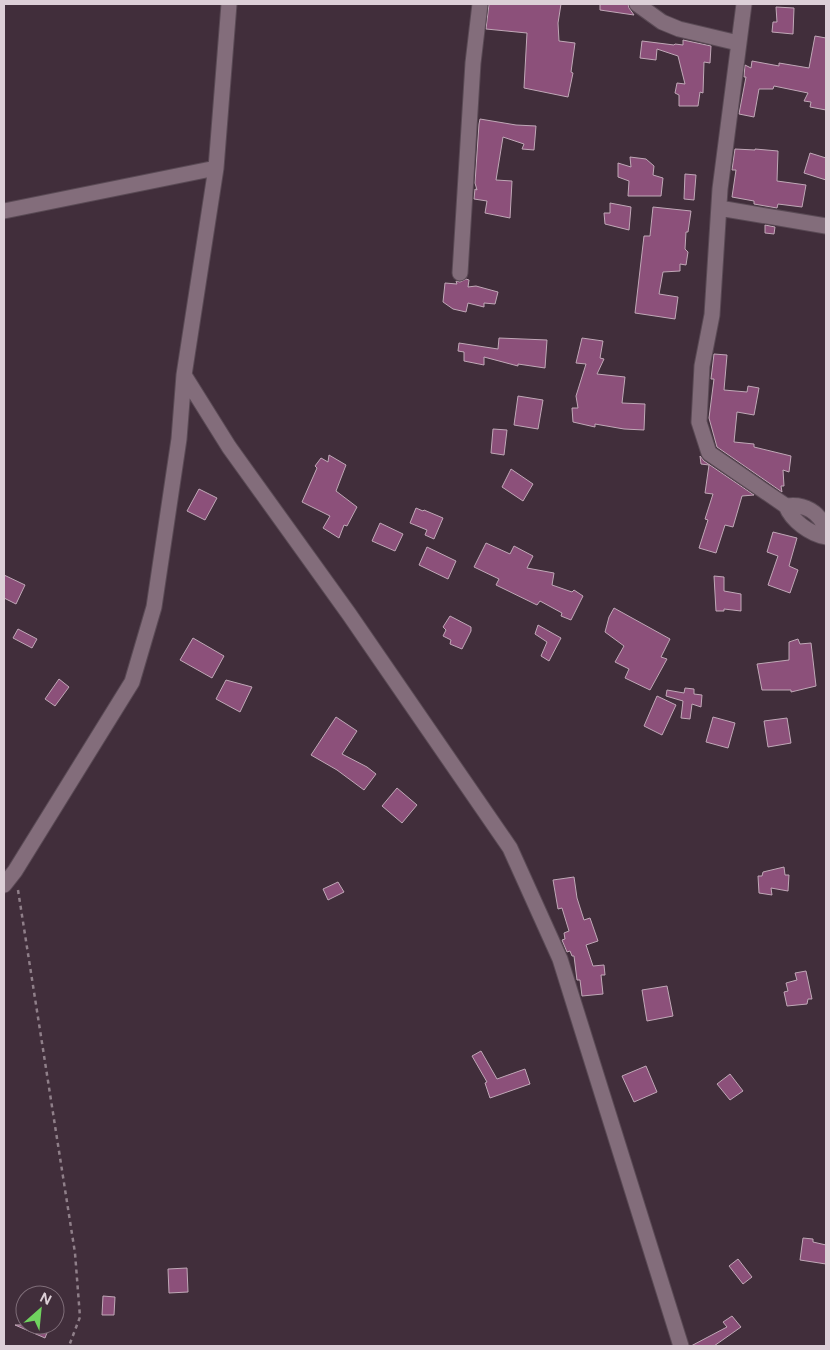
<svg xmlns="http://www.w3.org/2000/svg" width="830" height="1350" viewBox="0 0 830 1350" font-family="Figtree,sans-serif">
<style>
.building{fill:#8c507a;stroke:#c0a8b7}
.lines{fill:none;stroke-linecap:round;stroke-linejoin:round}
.minor-casing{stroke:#5a4a55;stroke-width:17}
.path{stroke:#8f7f89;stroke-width:2.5;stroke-dasharray:4 4;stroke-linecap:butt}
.minor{stroke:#836d7b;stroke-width:15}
</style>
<rect width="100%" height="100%" fill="#412e3b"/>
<path class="building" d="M489,4H561L558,23L559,41L575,43L571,72L573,73L568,97L524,88L527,33L486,29Z
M600,4H628L629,8L634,15L600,10Z
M776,7L794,8L793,34L772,32L773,22H777Z
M815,36L826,38V110L810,107L811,102L804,101L808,93L774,86L773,89H759L754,117L739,114L746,77H744L745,65L751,68L752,61L779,66V63L809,68Z
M683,40L711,46L710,63L704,62L703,93L700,92L698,106H679V95L675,93L677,83L685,84L678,56L657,49L656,60L640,58L642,41L674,45L675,44L683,45Z
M480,119L516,125L536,126L534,150L522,149L524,144L503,137L496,180L512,181L510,218L485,213L487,201L474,199L475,189L477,190L475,183L479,124Z
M735,149L755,150V149L778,151L777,181L806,185L802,207L778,204L777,208L754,204V201L732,197L736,170H732Z
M810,153L826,158V180L804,173Z
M630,157L646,159L654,166L653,175L663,178L661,196H628L629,181L618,177V163L631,167Z
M685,174L696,175L694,200L684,199Z
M610,203L631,207L629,230L605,224L604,213H610Z
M653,207L691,211L688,232H686L685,249L688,252L686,265L680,264V271L663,272L659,294L678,297L675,319L635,313L644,236H650Z
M765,225L775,227L774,234L765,233Z
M466,279L469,280L468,287L476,286L498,292L495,304L484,303V307L468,303L466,312L453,309L443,302L445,283L457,284L456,281L460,282Z
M499,338L547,340L545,368L518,364V366L484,357V365L464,361V352L458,351L459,343L498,349Z
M582,338L603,341L600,358L604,359L597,374L625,377L622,403L645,404L644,430L624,429L595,424V427L573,422L572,408H578L576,396L586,364L576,363Z
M714,354L727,355L724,390L747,392L748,386L759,388L754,415L737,412L734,442L754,444V447L791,456L789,472L783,470L784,486H781L782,492L717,447L709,418L714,379H711Z
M518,396L543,400L538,429L514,425Z
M493,429L507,430L504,455L491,453Z
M329,455L346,465L336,491L357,507L347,526L344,525L339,538L323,528L330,516L302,502L317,468L315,466L321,458L328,462Z
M700,456L704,461L754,495L742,496L733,527L725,525L716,553L699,548L708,520L705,519L713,494L705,493L709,465L701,464Z
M511,469L533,484L523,501L502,487Z
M199,489L217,498L205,520L187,511Z
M416,508L423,511L424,510L443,518L434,539L425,535L427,530L410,523Z
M380,523L403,534L395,551L372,541Z
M773,532L797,538L789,566L798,570L790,593L768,585L778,556L767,552Z
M486,543L510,554L514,546L533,556L527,568L554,573L552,585L572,592L574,590L583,596L571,620L561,616L562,613L540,601L537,605L496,585L499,579L474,567Z
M427,547L456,561L448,579L419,565Z
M4,575L25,585L16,604L4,598Z
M714,576L724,577V591L741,594V611L724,609V611H716Z
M614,608L670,639L661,657L667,659L650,690L625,678L629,669L615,662L624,646L605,632L609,617Z
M450,616L471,627V631L462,649L450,644L451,640L443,636L446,630L443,627Z
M538,625L561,638L549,661L541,656L547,642L535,634Z
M18,629L37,639L32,648L13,638Z
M193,638L224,656L212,678L180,660Z
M798,639L800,644L811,643L816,686L791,692V690H762L757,664L789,660V642Z
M59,679L69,687L55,706L45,699Z
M226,680L252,687L240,712L216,699Z
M685,688L694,689V694L702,695L701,707L692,704L690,719L681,718L683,701L666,696L667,690L684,693Z
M657,696L676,705L662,735L644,726Z
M336,717L357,731L342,754L367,767L376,774L364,790L337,770L311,755Z
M713,717L735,723L728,748L706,742Z
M787,718L791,743L768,747L764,721Z
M397,788L417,805L402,823L382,806Z
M784,867L785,875H789L788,891L771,888L772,895L759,893L758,876H762L763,872Z
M574,877L577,898L584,920L590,918L598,941L586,945L593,966L604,965L605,975H601L603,994L582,996L580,980H577L574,956H572L570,951L567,952L562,940L565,939L564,933L569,931L562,908L558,909L553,880Z
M338,882L344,892L328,900L323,889Z
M806,971L812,999H808L807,1004L787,1006L784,992L788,991L786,983L797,980L795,973Z
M667,986L673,1016L647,1021L642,990Z
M481,1051L497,1079L525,1069L530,1084L490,1098L485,1083L487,1082L472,1056Z
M646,1066L657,1092L634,1102L622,1076Z
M730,1074L743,1091L730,1100L717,1084Z
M803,1238L813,1239V1242L826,1245V1264L800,1260Z
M738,1259L752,1277L743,1284L729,1266Z
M187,1268L188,1292L169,1293L168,1269Z
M103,1296L115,1297L114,1315H102Z
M732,1316L741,1327L714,1346H691L727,1327L723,1322Z
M15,1325H50L45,1338Z"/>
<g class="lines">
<defs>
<path id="minor" d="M637,4L662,22L679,29L738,43
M744,4L720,189L712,315L702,366L699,422L709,453L786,506C792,521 810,534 826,537
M719,208L826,226
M4,211L216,168
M460,273L473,63L480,4
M184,375L229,447L349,614L510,848L560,959L681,1346
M786,506C804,503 820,512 826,530
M4,885L15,871L132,682L154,607L179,439L184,375L216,168L229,4"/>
</defs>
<use href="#minor" class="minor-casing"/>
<path class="path" d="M18,890L75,1253L80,1317L69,1346"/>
<use href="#minor" class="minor"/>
</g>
<rect width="830" height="1350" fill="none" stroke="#dccfd7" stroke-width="10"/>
<g transform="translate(40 1310) rotate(27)"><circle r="24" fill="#412e3b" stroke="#7f6e79"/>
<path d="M0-4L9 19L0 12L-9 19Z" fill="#70d35f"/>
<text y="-8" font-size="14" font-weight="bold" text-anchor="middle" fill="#dccfd7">N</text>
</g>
</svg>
